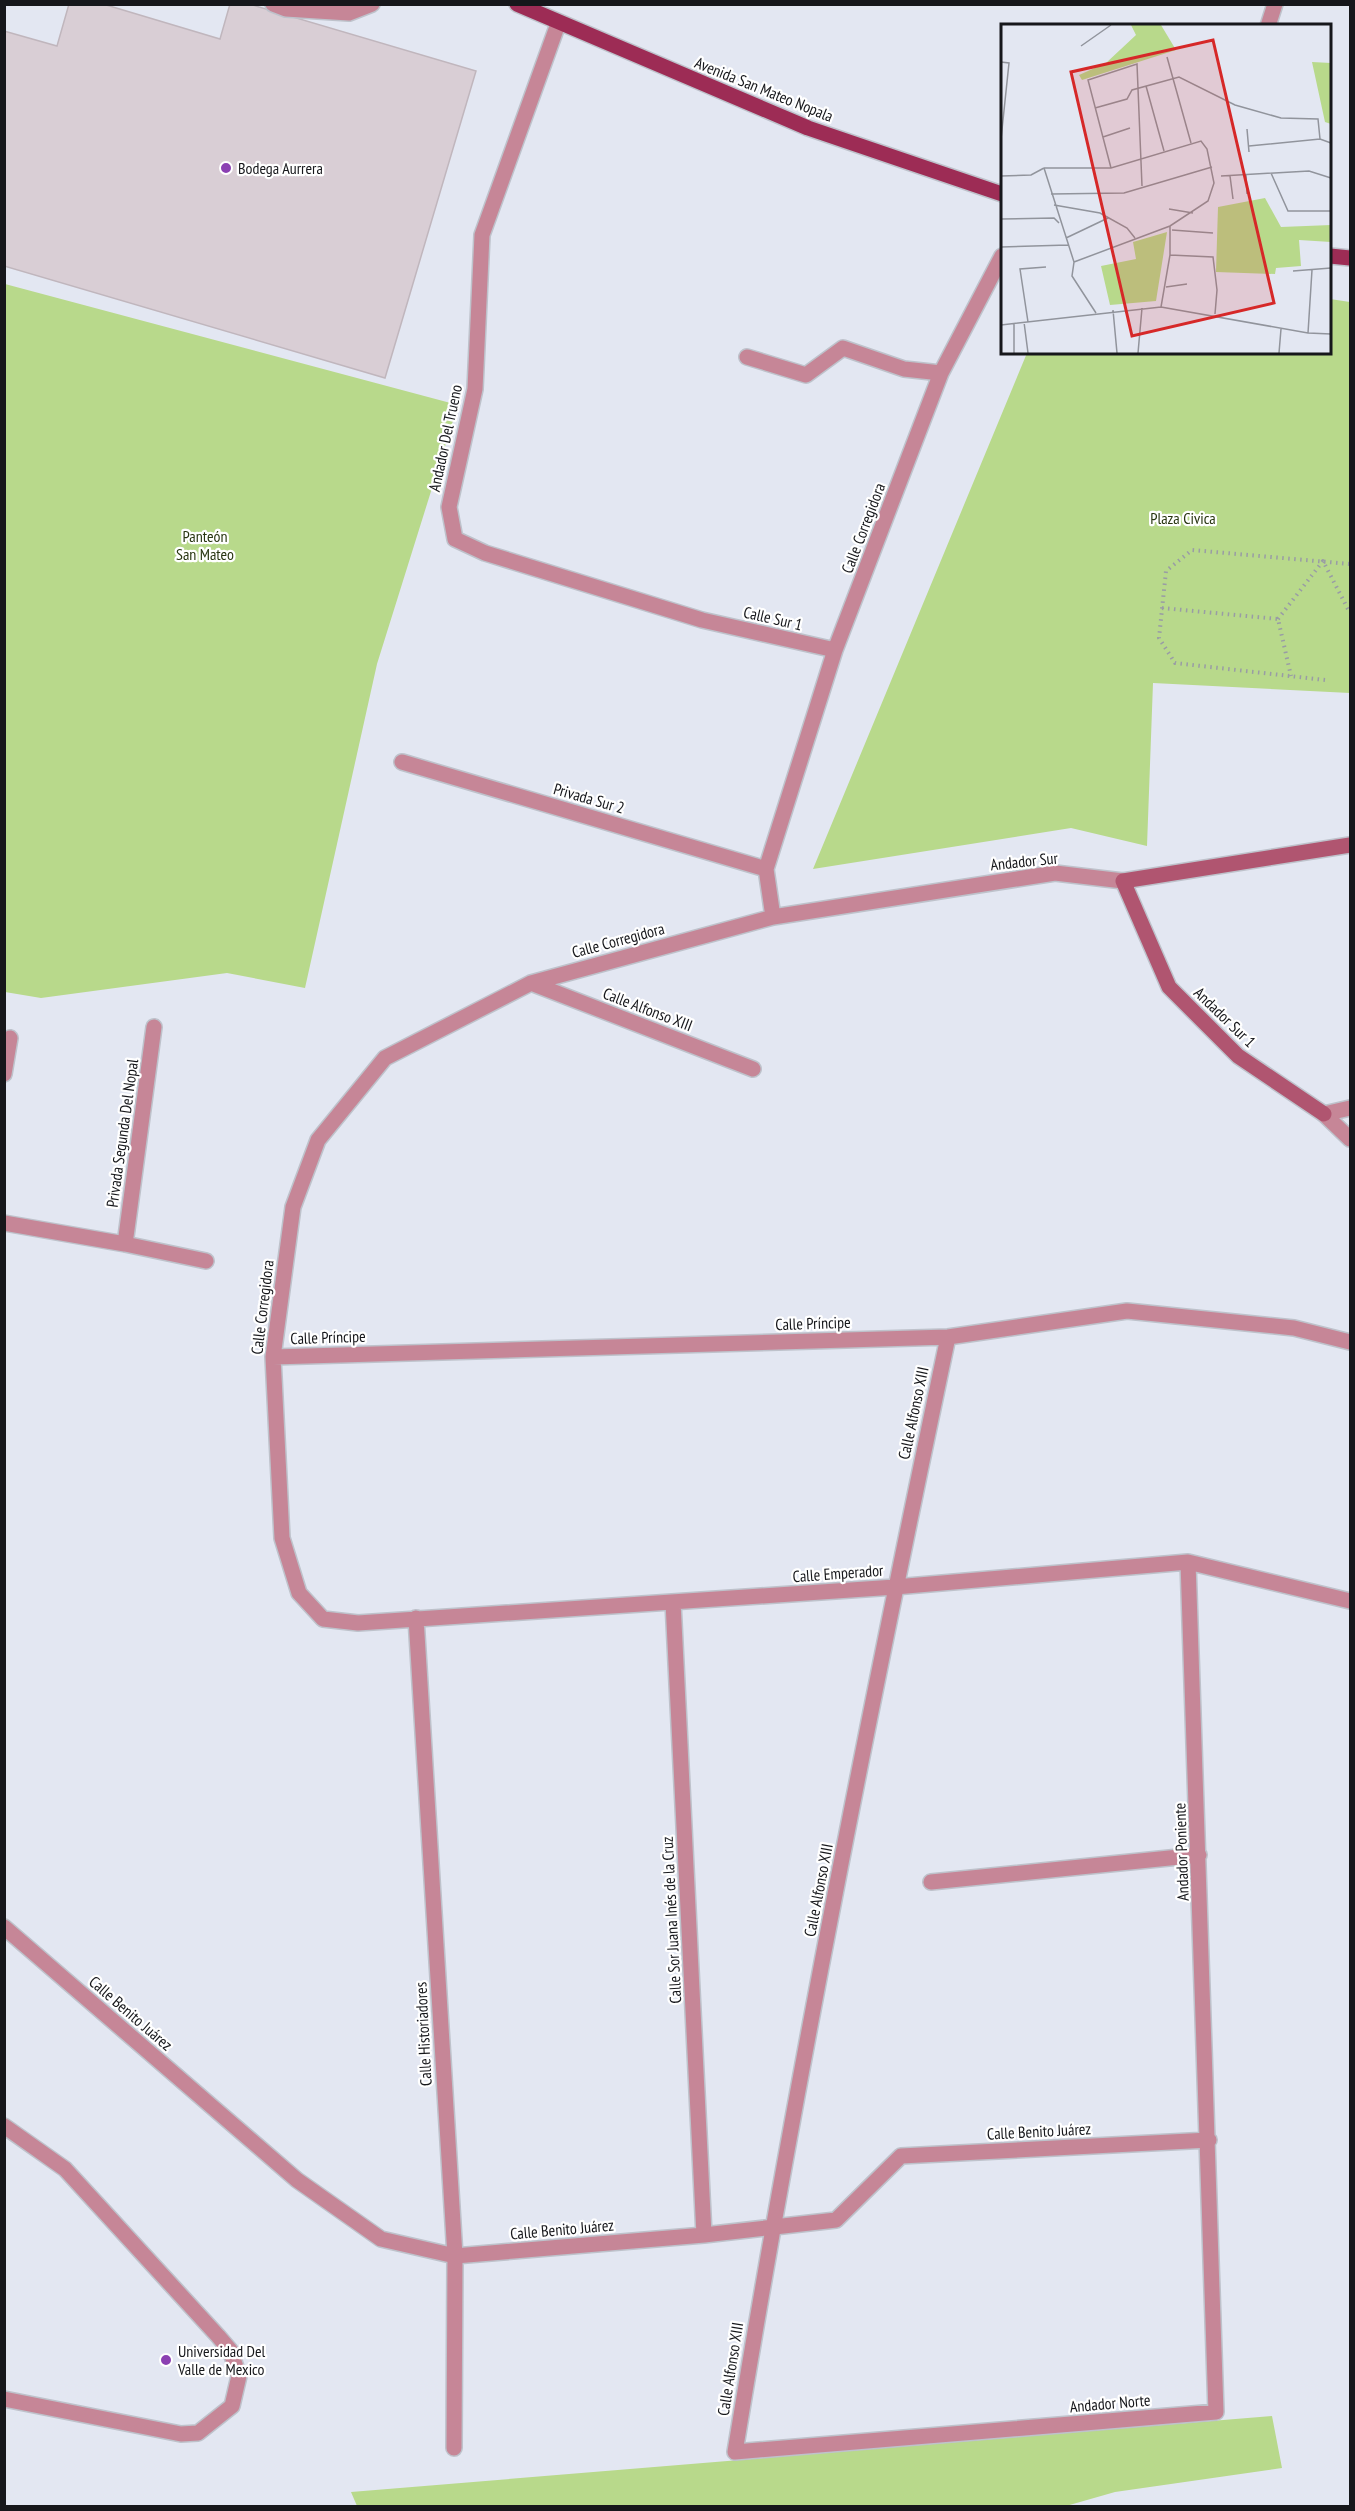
<svg xmlns="http://www.w3.org/2000/svg" width="1355" height="2511" viewBox="0 0 1355 2511" font-family="'PT Sans Narrow',sans-serif">
<style>
.green{fill:#b8d98b}
.building{fill:#d9ced5;stroke:#c0b6bd;stroke-width:1.5}
.lines{fill:none;stroke-linecap:round;stroke-linejoin:round}
.lane-casing{stroke:#bec2cb;stroke-width:18}
.street-casing{stroke:#bec2cb;stroke-width:18}
.secondary-casing{stroke:#bec2cb;stroke-width:18}
.primary-casing{stroke:#bec2cb;stroke-width:18}
.path{stroke:#999ca5;stroke-width:4;stroke-dasharray:1.5 4.5;stroke-linecap:butt}
.lane{stroke:#c68697;stroke-width:15}
.street{stroke:#c68697;stroke-width:15}
.secondary{stroke:#b05570;stroke-width:15}
.primary{stroke:#9d2c55;stroke-width:15}
.poi-dot{fill:#8b40b2;stroke:#fff;stroke-width:2}
.labels{text-anchor:middle;dominant-baseline:central;stroke-width:4.5;stroke-linejoin:round;paint-order:stroke}
.street-label{font-size:16px;fill:#16171b;stroke:#fff}
.poi-label{font-size:16px;fill:#16171b;stroke:#fff;text-anchor:start}
.park-label{font-size:16px;fill:#283511;stroke:#fff}
.inset-road{fill:none;stroke:#91949c;stroke-width:1.5}
.view{fill:#d62828;fill-opacity:0.15;stroke:#d62828;stroke-width:3}
.inset-edge{fill:none;stroke:#16171b;stroke-width:3}
</style>
<rect width="100%" height="100%" fill="#e3e7f2"/>
<path class="green" d="M5,284L458,405L377,664L305,988L227,973L41,998L5,992Z
M1330,299L1350,302V693L1153,683L1147,846L1071,828L813,869L1027,353L1330,352Z
M1272,2416L1282,2468L1115,2492L1066,2506H357L351,2492Z"/>
<path class="building" d="M69,4H103L220,39L230,4H249L476,71L385,378L4,266V31L57,46Z"/>
<g class="lines">
<defs>
<path id="lane" d="M273,4L286,9L349,13L372,4
M4,2126L65,2169L218,2336L230,2350L239,2376L232,2406L198,2433L181,2434L4,2399"/>
<path id="street" d="M558,24L482,235L475,389L449,507L455,539L485,553L702,620L835,650
M1268,26L1275,4
M747,357L806,375L843,348L904,369L941,373
M402,762L766,869
M1123,881L1055,873L773,917L531,983L385,1058L318,1140L293,1207L273,1357L282,1538L299,1593L323,1619L358,1623L895,1587L1188,1562L1350,1601
M773,917L766,869L835,650L941,373L1002,256
M531,983L753,1069
M4,1074L10,1038
M1324,1114L1350,1139
M1324,1114L1350,1108
M4,1223L125,1244L206,1261
M125,1244L154,1027
M948,1337C870,1708 796,2079 735,2452L1216,2412L1188,1562
M273,1357L948,1337L1127,1311L1294,1328L1350,1342
M673,1602L704,2235
M416,1618L455,2256L454,2448
M931,1882L1199,1855
M4,1927L297,2180L381,2239L455,2256L704,2235L836,2220L901,2156L1209,2140"/>
<path id="secondary" d="M1324,1114L1238,1056L1169,987L1123,881L1350,845"/>
<path id="primary" d="M517,4L808,128L1002,194
M1330,256L1350,258"/>
</defs>
<use href="#lane" class="lane-casing"/>
<use href="#street" class="street-casing"/>
<use href="#secondary" class="secondary-casing"/>
<use href="#primary" class="primary-casing"/>
<path class="path" d="M1162,608L1278,619L1291,676
M1278,619L1323,561L1350,613
M1325,680L1175,663L1159,638L1166,571L1192,550L1350,564"/>
<use href="#lane" class="lane"/>
<use href="#street" class="street"/>
<use href="#secondary" class="secondary"/>
<use href="#primary" class="primary"/>
</g>
<g class="poi-dot">
<circle cx="226" cy="168" r="6"/>
<circle cx="166" cy="2360" r="6"/>
</g>
<g class="labels">
<g class="street-label">
<text transform="translate(764 89) rotate(22)">Avenida San Mateo Nopala</text>
<text transform="translate(445 438) rotate(-78)">Andador Del Trueno</text>
<text transform="translate(863 528) rotate(-69)">Calle Corregidora</text>
<text transform="translate(773 618) rotate(13)">Calle Sur 1</text>
<text transform="translate(589 798) rotate(16)">Privada Sur 2</text>
<text transform="translate(1024 861) rotate(-6)">Andador Sur</text>
<text transform="translate(618 940) rotate(-15)">Calle Corregidora</text>
<text transform="translate(648 1009) rotate(21)">Calle Alfonso XIII</text>
<text transform="translate(1225 1017) rotate(44)">Andador Sur 1</text>
<text transform="translate(122 1133) rotate(-82)">Privada Segunda Del Nopal</text>
<text transform="translate(262 1307) rotate(-83)">Calle Corregidora</text>
<text transform="translate(813 1323) rotate(-2)">Calle Príncipe</text>
<text transform="translate(328 1337) rotate(-2)">Calle Príncipe</text>
<text transform="translate(913 1413) rotate(-78)">Calle Alfonso XIII</text>
<text transform="translate(838 1573) rotate(-4)">Calle Emperador</text>
<text transform="translate(1181 1852) rotate(-92)">Andador Poniente</text>
<text transform="translate(818 1890) rotate(-79)">Calle Alfonso XIII</text>
<text transform="translate(671 1920) rotate(-93)">Calle Sor Juana Inés de la Cruz</text>
<text transform="translate(131 2013) rotate(41)">Calle Benito Juárez</text>
<text transform="translate(423 2034) rotate(-93)">Calle Historiadores</text>
<text transform="translate(1039 2131) rotate(-3)">Calle Benito Juárez</text>
<text transform="translate(562 2229) rotate(-5)">Calle Benito Juárez</text>
<text transform="translate(730 2369) rotate(-81)">Calle Alfonso XIII</text>
<text transform="translate(1110 2403) rotate(-5)">Andador Norte</text>
</g>
<g class="poi-label">
<text x="238" y="168">Bodega Aurrera</text>
<text x="178" y="2351">Universidad Del<tspan x="178" dy="18">Valle de Mexico</tspan></text>
</g>
<g class="park-label">
<text x="1183" y="518">Plaza Civica</text>
<text x="205" y="536">Panteón<tspan x="205" dy="18">San Mateo</tspan></text>
</g>
</g>
<g transform="translate(1001 24)">
<rect width="330" height="330" fill="#e3e7f2"/>
<path d="M130,1H160L175,26L81,56L78,51L105,39L135,11ZM311,38L330,39V100L324,98ZM264,174L280,203L330,201V218L298,216L300,242L275,244L274,250L215,248L217,183ZM166,208L155,277L109,281L100,242L135,235L132,218Z" fill="#b8d98b"/>
<path class="inset-road" d="M80,22L110,1M166,33L190,119M0,38L8,39L0,115M145,62L163,127M94,84L126,75L131,66L178,53L234,81L280,94L317,95L319,115M246,105L248,128M102,113L129,104M248,122L319,115L330,119M43,144H110L200,117L206,125L213,159L207,177L169,202L73,238M43,144L73,238L71,252L95,289M110,144L87,56L136,40L141,162M270,149L287,187H330M245,151L246,170M0,152L30,151L43,144M220,152L308,147L330,154M229,152L232,175M50,170L123,169L211,143M53,181L99,189L126,204L134,214M168,185L192,189M0,195L53,194L58,199M171,206L212,209M65,214L107,194M0,223L67,221M169,231L212,233L216,266L214,290M292,247L330,244M165,263L186,260M160,283L169,231V202M112,286L116,329M23,298L27,329M27,298L19,245L45,243M0,301L160,283L307,309L330,310M307,309L311,246M13,329V299M137,329L141,284M278,329L280,305"/>
<path class="view" d="M212,16L273,279L131,312L70,48Z"/>
<rect width="330" height="330" class="inset-edge"/>
</g>
<rect width="1355" height="2511" fill="none" stroke="#16171b" stroke-width="12"/>
</svg>
